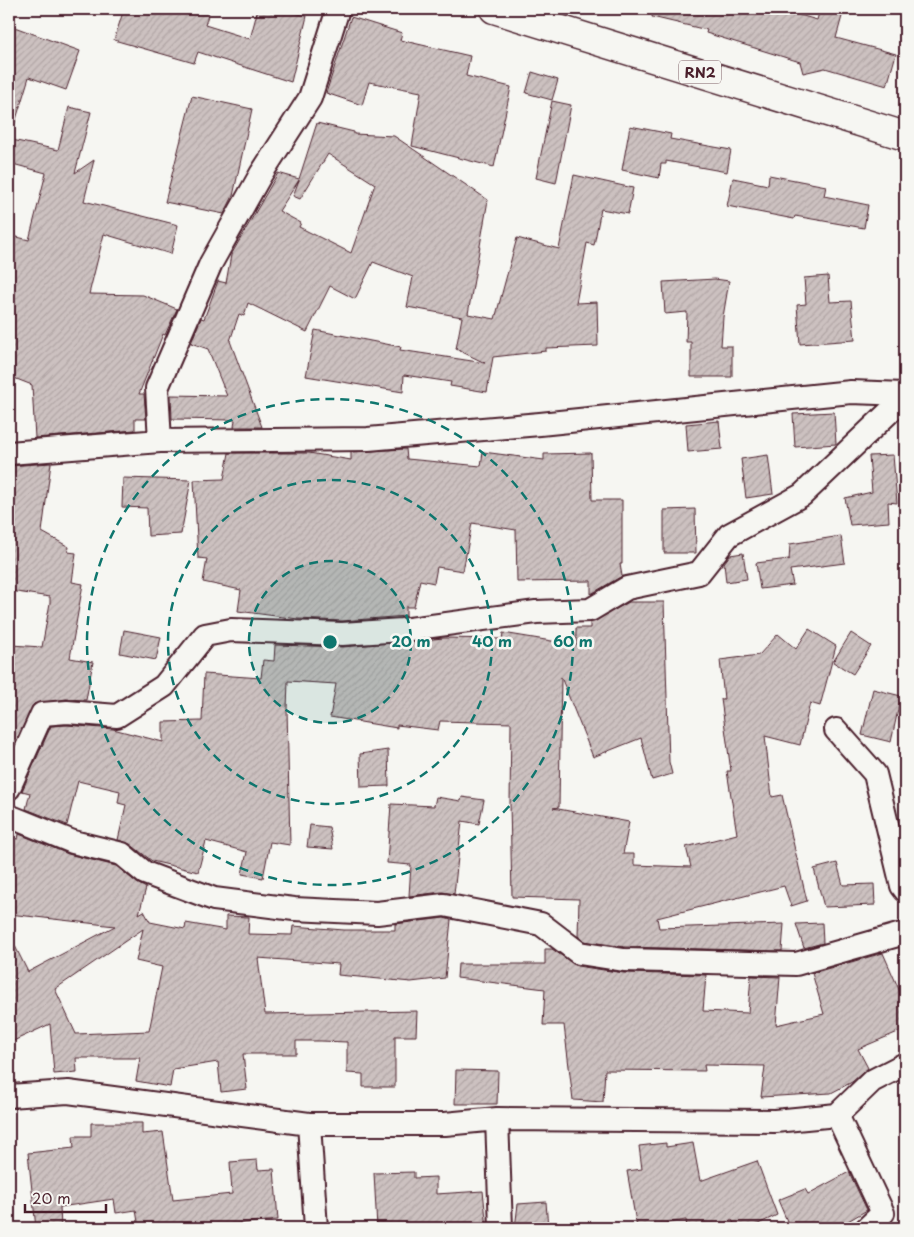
<svg xmlns="http://www.w3.org/2000/svg" width="914" height="1237" viewBox="0 0 914 1237" font-family="'Playpen Sans',sans-serif">
<style>
.building{fill:url(#building-hatch);stroke:#4a1f2b;fill-rule:evenodd}
.lines{fill:none;stroke-linecap:round;stroke-linejoin:round}
.street-casing{stroke:#4a1f2b;stroke-width:26}
.highway-casing{stroke:#4a1f2b;stroke-width:31}
.street{stroke:#f6f6f2;stroke-width:22}
.highway{stroke:#f6f6f2;stroke-width:28}
.ring{fill:none;stroke:#0f766e;stroke-width:2.5;stroke-dasharray:9 6}
.labels{text-anchor:middle;dominant-baseline:central;stroke-width:5;stroke-linejoin:round;paint-order:stroke}
.shield{fill:#f6f6f2;stroke:#7e6067;stroke-width:1}
.shield-label{font-size:14px;font-weight:bold;fill:#4a1f2b}
.centre{fill:#0f766e;stroke:#f6f6f2;stroke-width:2.5}
.ring-label{font-size:15px;text-anchor:middle;font-weight:bold;fill:#0f766e;stroke:#f6f6f2;stroke-width:5;stroke-linejoin:round;paint-order:stroke}
</style>
<defs>
<pattern id="building-hatch" width="6" height="6" patternUnits="userSpaceOnUse" patternTransform="scale(1.25)"><rect width="6" height="6" fill="#ccc1c0"/><path d="M-1 1l2-2M0 6l6-6M5 7l2-2" fill="none" stroke="#b1a5a5"/></pattern>
</defs>
<rect width="100%" height="100%" fill="#f6f6f2"/>
<filter id="ink" filterUnits="userSpaceOnUse"><feTurbulence type="fractalNoise" baseFrequency=".02" numOctaves="2"/><feDisplacementMap in="SourceGraphic" scale="10" xChannelSelector="R" yChannelSelector="G"/><feConvolveMatrix kernelMatrix="1 2 1 2 8 2 1 2 1" color-interpolation-filters="sRGB"/></filter>
<g filter="url(#ink)">
<path class="building" d="M124,9H210L205,25L250,39L258,9H277L307,16L291,82L198,52L194,63L114,40Z
M653,9H779L817,20L820,9H844L836,38L896,54L887,86L825,68L803,73L800,62L706,33L707,30L652,17Z
M351,17L402,33L400,40L470,56L466,76L511,87L494,167L412,146L421,92L369,82L362,105L326,93Z
M9,25L80,51L66,90L29,77L14,126H9Z
M532,72L558,80L552,100L526,93Z
M192,96L252,109L233,196L224,214L165,202Z
M552,101L571,105L556,183L536,178Z
M69,107L91,112L75,173L94,160L84,201L178,225L171,254L104,234L89,294L143,295L177,309L165,335L163,334L139,394H144L146,419H135V430L35,438L32,385L9,376V235L29,240L46,173L9,163V154L12,140L58,150Z
M317,123L354,132V134L394,136L488,200L468,314L495,319L517,238L559,249L574,175L633,188L628,214L601,209L594,245L587,243L576,303L597,302L598,346L546,348V351L493,357L487,392L450,386L451,382L404,375L403,392L306,376L315,330L401,347L400,350L485,363L456,349L462,317L407,307L413,277L373,262L355,299L330,286L307,332L248,303L244,316L239,314L230,341L262,427H234L235,420L172,419L171,395L227,396L208,349L191,343L201,318L204,319L218,281L226,283L231,255L278,173L299,179ZM328,154L375,184L351,253L299,227L301,223L279,211L299,180L293,196L300,199Z
M630,126L671,134L670,139L731,150L727,172L666,161V164H661L659,178L622,170Z
M769,175L826,186L824,196L868,205L864,228L795,216L794,219L727,206L733,178L768,185Z
M828,276L830,302L851,301L855,340L800,344L797,305L806,304L804,278Z
M715,279L729,281L723,317L721,346H732V377H691V342H686L687,312L665,314L663,282Z
M834,412L836,444L795,447L793,414Z
M719,421L722,449L688,452L686,424Z
M406,449L407,459L481,466L483,452L544,460V454L591,453L592,500H622V564H620L622,576L591,594V581L517,582L516,530L472,523L463,571L437,567L434,583L420,580L414,607H406V616L342,621L298,619L238,611L241,590L203,582L207,559L198,558L194,480L224,479L229,453H309L351,460V452Z
M768,455L773,494L746,498L741,459Z
M893,455L897,503L888,502L889,522L850,525L845,498L872,492L869,456Z
M51,463L42,532L69,547L68,552L76,553L72,582L83,584L70,658L93,662L86,700L66,699L34,704L9,756V670L11,645L42,647L50,603V597L10,591L12,578H9V466Z
M123,478L191,480L181,534L148,536L147,508L122,507Z
M695,509L696,553H664V510Z
M841,536L845,563L790,570L793,585L760,589L756,563L789,559V561L790,544Z
M743,553L747,579L726,582L724,563L730,555Z
M629,602H664L669,762L672,774L652,780L641,738L593,757L561,677L559,807L553,808L629,822L623,854H634V865L691,867L686,847L737,834L727,771H731L721,699H724L720,660L759,655L778,634L796,649L809,629L836,646L820,706L810,703L800,745L765,736L772,797L782,795L807,901L791,906L784,886L657,918L659,928L784,924L782,951L625,947L584,941L578,936L579,899L512,897L510,804L511,723L440,721L438,730L397,725V728L330,717L336,684L288,681L287,709L290,845L270,842L263,878L242,874L247,852L206,841L198,872L152,861L130,844L118,840L126,805L118,803L120,791L78,781L67,825L26,809L30,793L22,791L51,726L67,725L113,729L163,742V722L202,721L204,674L261,678L263,660L274,661L275,645L343,647L444,638L502,639L503,633L576,645V628H590V623Z
M124,630L161,637L156,660L120,653Z
M851,633L871,646L853,674L833,662Z
M873,689L901,696L891,742L862,735Z
M388,750L389,786L361,787L360,754Z
M436,797L461,801L462,797L484,800L479,824L462,821L454,894L442,892L409,896L411,865L387,863L391,804L434,806Z
M310,825L329,827L333,849L307,847Z
M19,834L68,854L116,866L137,883L146,888L139,914L144,911L150,922L185,929L186,923L226,930V916L249,917L248,934L292,935L293,926L344,930H395V924L444,918L451,920L445,978L411,982L338,975L339,964L258,958L265,1014L417,1011L416,1036H395V1087H363V1074L347,1073V1042L321,1041H296V1054H243L247,1089L221,1092L218,1062L173,1069L170,1087L136,1081L140,1058H76L77,1072L54,1074L50,1024L9,1043V934L28,972L115,926L9,914V837L18,839ZM143,929L136,961L162,967L149,1031L76,1034L55,989Z
M837,863L843,885L874,884L875,905L824,907L814,869Z
M822,923L823,943L804,948L796,924Z
M545,949H552L577,966L624,973L706,975L703,1011L748,1013L751,976L780,977L776,1025L824,1014L812,973L883,953L905,1003V1029L858,1049L868,1068L852,1082L831,1093L761,1097L765,1066L704,1065L705,1071L605,1070L603,1102L573,1100L564,1025H543L545,989L457,978L458,964H545Z
M456,1070L498,1071L497,1104H455Z
M91,1123H142V1134L163,1132L173,1200L232,1194L230,1162L257,1160L258,1170L274,1169L278,1220L224,1225V1228H139L136,1210L116,1213L114,1199L60,1207L61,1228H36L28,1153L74,1148L73,1136H91Z
M666,1143V1147L693,1143L700,1181L757,1161L777,1215L750,1228H736L732,1220L713,1228H704L702,1225L687,1228L686,1220L637,1228L627,1171L642,1169L639,1146Z
M414,1172V1178L436,1177V1194L483,1191L487,1228H377L374,1173Z
M849,1172L867,1210L836,1228H790L778,1200L805,1189L808,1194Z
M546,1202L548,1228H515L518,1204Z"/>
<g class="lines">
<defs>
<path id="street" d="M160,441L157,388L211,263L261,174L310,98L338,9
M9,453L160,441L368,439L540,424L851,392L905,394
M836,730L875,774L902,886L905,890
M9,788L42,714L67,712L117,716L164,686L205,635L231,630L342,634L402,630L536,612L590,610L627,588L699,573L729,535L802,495L905,397
M9,816L73,842L122,854L145,873L214,899L294,909L377,913L444,905L541,924L579,953L624,960L796,964L905,933
M9,1096L68,1092L309,1124H445L497,1119L775,1121L837,1115L872,1081L905,1064
M837,1115L883,1213L867,1228
M497,1119L501,1228
M309,1124L316,1228"/>
<path id="highway" d="M494,9L905,136"/>
</defs>
<use href="#street" class="street-casing"/>
<use href="#highway" class="highway-casing"/>
<use href="#street" class="street"/>
<use href="#highway" class="highway"/>
</g>
</g>
<circle cx="330" cy="642" r="81" fill="#0f766e" fill-opacity=".12"/>
<g class="ring">
<circle cx="330" cy="642" r="81"/>
<circle cx="330" cy="642" r="162"/>
<circle cx="330" cy="642" r="243"/>
</g>
<g class="labels">
<rect class="shield" x="679" y="60.5" width="42" height="23" rx="4"/>
<g class="shield-label">
<text x="700" y="72">RN2</text>
</g>
</g>
<circle cx="330" cy="642" r="8" class="centre"/>
<g class="ring-label">
<text x="411" y="647">20 m</text>
<text x="492" y="647">40 m</text>
<text x="573" y="647">60 m</text>
</g>
<rect width="914" height="1237" fill="none" stroke="#f6f6f2" stroke-width="30"/>
<rect x="15" y="15" width="884" height="1207" fill="none" stroke="#4a1f2b" stroke-width="2" filter="url(#ink)"/>
<path d="M25 1204v8h81v-8" fill="none" stroke="#4a1f2b" stroke-width="2.5"/>
<text x="32" y="1204" font-size="15" fill="#4a1f2b" stroke="#f6f6f2" stroke-width="4" paint-order="stroke">20 m</text>
</svg>
